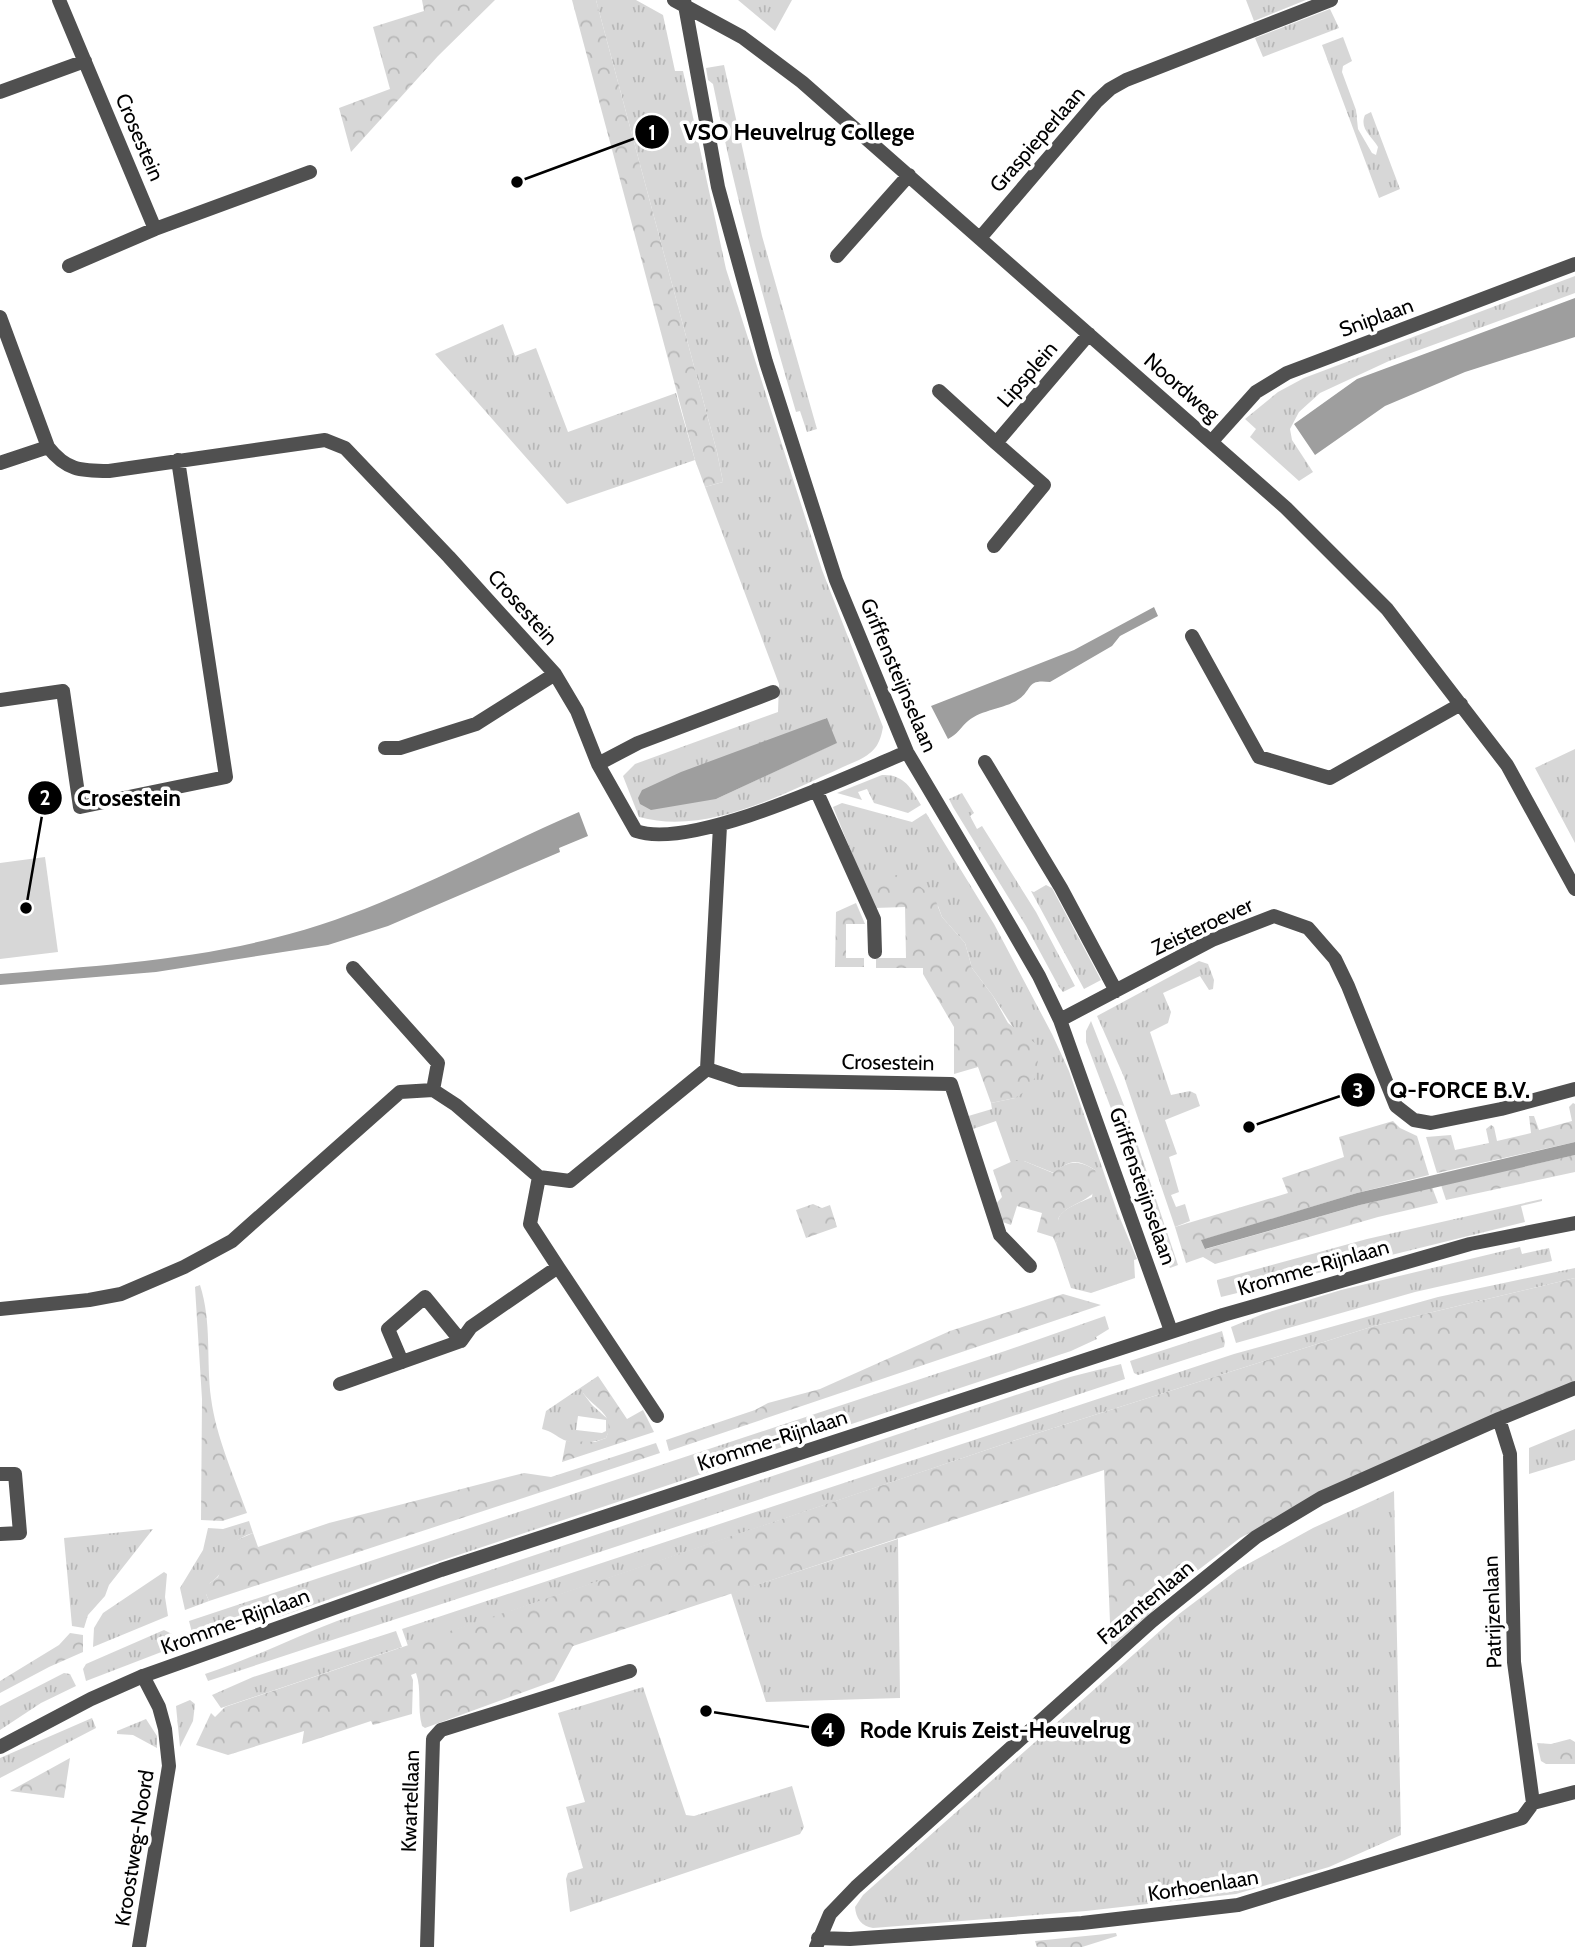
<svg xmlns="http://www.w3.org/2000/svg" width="1575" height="1947" viewBox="0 0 1575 1947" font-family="Cabin,sans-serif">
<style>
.grass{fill:url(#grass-tufts);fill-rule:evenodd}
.forest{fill:url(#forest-crowns)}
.garden{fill:#d7d7d7}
.water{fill:#9e9e9e}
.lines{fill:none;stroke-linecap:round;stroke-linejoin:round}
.minor{stroke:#505050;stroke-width:14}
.tertiary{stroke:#505050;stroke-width:14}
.labels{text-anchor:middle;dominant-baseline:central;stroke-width:7;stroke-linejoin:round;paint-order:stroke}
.street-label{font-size:21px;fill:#000;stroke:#fff}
.leader{fill:none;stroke:#000;stroke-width:2.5}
.callout-dot{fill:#000;stroke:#fff;stroke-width:2.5}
.mark-label{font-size:21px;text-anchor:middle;font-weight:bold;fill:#fff}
.callout-label{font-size:23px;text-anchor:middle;font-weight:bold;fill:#000;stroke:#fff;stroke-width:7;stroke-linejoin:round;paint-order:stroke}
</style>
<defs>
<pattern id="grass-tufts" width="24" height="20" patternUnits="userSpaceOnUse" patternTransform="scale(1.75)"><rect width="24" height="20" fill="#d7d7d7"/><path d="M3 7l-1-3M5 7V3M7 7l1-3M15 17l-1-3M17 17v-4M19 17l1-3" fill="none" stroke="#b7b7b7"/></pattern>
<pattern id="forest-crowns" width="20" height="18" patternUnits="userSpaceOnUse" patternTransform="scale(1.75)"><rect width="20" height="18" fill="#d7d7d7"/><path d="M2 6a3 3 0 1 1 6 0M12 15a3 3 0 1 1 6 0" fill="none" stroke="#b7b7b7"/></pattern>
</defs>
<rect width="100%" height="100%" fill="#fff"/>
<path class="grass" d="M596,0H636L663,15L675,71H683L726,269L822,570L883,727C880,744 875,752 859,760C793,788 712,837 639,817L623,776L635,764L778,712L779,684L705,487L723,482L717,452ZM826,718L836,743L716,799Z
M738,0H792L775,31Z
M1246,0H1306L1254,21Z
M1330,9L1339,28L1263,57L1255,38Z
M1343,37L1352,61L1343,66L1342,72L1356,110L1358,129L1372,153L1376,155L1378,147C1372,136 1359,129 1365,115L1371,112L1400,189L1379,198L1322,45Z
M724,65L762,236L817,429L807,432L800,411L796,412C764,303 735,195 713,84L708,80L706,68Z
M1575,276V293L1389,361L1320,393L1299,412L1290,429L1292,440L1313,472L1299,481L1250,437L1256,429L1245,419L1278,392L1304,378Z
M503,324L515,356L536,348L568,432L676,393L695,460L567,504L435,354Z
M1575,749V843L1535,768Z
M882,775C904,774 911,788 921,805L908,813L874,803L867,789L858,792L862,800L837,793Z
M962,793L974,813L970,816L977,829L982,826L1036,912L1075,986L1063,992L1059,987L1026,926L953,807L949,799Z
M842,803L912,822L926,813L994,924L1052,1034L1069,1071L1117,1211L1137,1259L1134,1260L1135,1278L1091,1293L1071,1288L1056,1244C1060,1234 1057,1230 1058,1221C1059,1209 1082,1202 1092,1197L1095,1170C1077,1159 1071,1159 1054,1173L1024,1161L1011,1163L996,1121L970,1130L965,1117L992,1109L991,1103L1015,1098L1014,1029L993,996L972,968L965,943L942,917L938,906L866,888L833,807Z
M1046,885L1052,888L1101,980L1084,989L1031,891L1034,892Z
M1199,961L1208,964L1214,980L1213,989L1209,990L1200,976L1163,993L1171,1012L1168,1023L1150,1032L1171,1095L1190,1091L1196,1094L1200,1106L1165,1120L1177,1154L1169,1157L1179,1192L1171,1195L1176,1207L1185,1204L1190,1221L1175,1227L1124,1077L1097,1016Z
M1091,1021L1127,1113L1178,1265L1170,1268L1159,1252H1157L1115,1119L1086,1042V1031Z
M1542,1199V1201L1521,1206L1525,1222L1221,1297L1217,1282V1280L1367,1239Z
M1520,1247L1522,1254L1549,1248L1552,1261L1415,1292L1236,1343L1231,1327L1263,1314L1341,1290Z
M1575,1268V1278L1374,1326L1019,1439L408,1646L402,1629L1234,1354L1438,1297Z
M1105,1316L1109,1329L1096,1337L1097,1339L1071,1351L392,1577L279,1617L238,1625L194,1640L189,1621L1005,1351Z
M1222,1331L1225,1342L1224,1347L1138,1375L1134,1373L1130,1361Z
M1121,1364L1125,1379L208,1681L205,1674C251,1659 293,1638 337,1621L1070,1377Z
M583,1386V1393L592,1405L610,1421V1428L606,1438C594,1443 576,1445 564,1440C556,1436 551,1431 542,1429L546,1411ZM578,1416L606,1420V1431L602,1433L576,1430Z
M1575,1429V1460L1529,1474V1448Z
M1394,1491L1401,1835L1329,1867L1236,1894L1086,1911L873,1928C861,1926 856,1918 855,1907L863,1895L1179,1614L1237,1570L1313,1528Z
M249,1521L253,1533C218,1543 234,1568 210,1583L206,1594L209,1601L185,1610L180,1588L203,1550L208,1528L223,1529Z
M153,1529L109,1585L105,1596L88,1615L84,1628L72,1626L64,1538Z
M898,1539L900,1698L766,1702L731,1593Z
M164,1572L167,1574L165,1597L168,1616L93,1647L94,1628L103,1613Z
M164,1630L172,1634L177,1646L86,1681L83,1669L86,1664Z
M396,1631L402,1647L221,1708L212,1695L253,1677Z
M64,1673L70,1674L76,1686L41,1703L0,1730V1706Z
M643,1687L686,1815L694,1816L792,1786L804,1827L800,1834L570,1912L566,1879L568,1873L583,1868L566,1807L585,1802L558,1713Z
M190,1700L195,1704L193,1721L180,1747L176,1706Z
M92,1718L96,1728L0,1778V1758Z
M146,1719L157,1736V1748L133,1735L117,1734V1731Z"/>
<path class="forest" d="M422,0H495L438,56L351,152L339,108L390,89L373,27L424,11Z
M572,0H596L717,452L723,482L705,487L695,460Z
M896,875L911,879L935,899L942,917L965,943L972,968L993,996L1008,1023L1035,1043L1039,1051L1036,1076L1027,1090L1015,1098L991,1103L978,1067L954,1074V1027L923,974V968H876V958H906L905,907L874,908L866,888C874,878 882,876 896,875Z
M856,903L865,924H846V958H864V967H835L836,912Z
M1573,1103L1575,1104V1142L1437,1173L1426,1137L1451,1135L1455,1150L1489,1143L1486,1129L1491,1125L1494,1127L1497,1141L1531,1133L1529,1116H1534L1539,1130L1572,1121L1569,1107Z
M1393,1121L1400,1128L1417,1136L1429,1175L1357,1193L1202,1240L1206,1249L1360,1205L1432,1187L1438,1203L1378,1217L1215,1264L1203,1257L1186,1263L1175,1227L1288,1193L1282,1178L1344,1157L1339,1137Z
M1575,1155V1172L1446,1200L1441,1185Z
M1013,1161H1024L1053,1173C1069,1160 1078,1160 1095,1170L1099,1187C1086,1204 1066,1204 1058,1219L1062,1229L1056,1244L1053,1237L1037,1232L1042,1213L1017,1206L1011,1225L1000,1221L995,1205L1002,1197L993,1170Z
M813,1204L822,1208L830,1205L837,1227L806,1238L796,1210Z
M1575,1278V1382L1315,1498L1240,1538L1197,1571L1111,1648L1104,1470L573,1646L554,1681L425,1728L422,1726C417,1708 422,1689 416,1673L411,1675L413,1680L412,1714L373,1725L371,1721L302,1744L304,1731L228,1755L196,1745L211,1713L215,1717L225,1707L1019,1439L1374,1326Z
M200,1285C212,1322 206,1360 211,1398C216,1437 234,1476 247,1513L222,1521L201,1520L202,1399L195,1287Z
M1063,1294L1101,1305L669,1451L666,1440L755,1410L768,1403L820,1389L950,1331Z
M598,1376L627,1419L643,1410L654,1432L562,1462L566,1441L595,1442L606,1438C616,1414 596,1410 583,1393V1386Z
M656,1443L660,1453L209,1601L206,1594V1586L218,1577L231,1545L237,1540L253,1533L258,1547L329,1523L524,1473L551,1477Z
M70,1633L83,1635V1652L49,1667L0,1693V1681L59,1645Z
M1570,1739L1575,1742V1764H1546L1541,1761L1537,1743L1551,1744Z
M70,1758L64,1798L10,1791Z
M1116,1933L1117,1936L1082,1947H1037L1035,1941Z"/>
<path class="garden" d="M45,857L58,952L0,959V863Z"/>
<path class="water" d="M1575,298V337L1465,372L1385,406L1315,455L1294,424L1357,379Z
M1154,607L1158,616L1120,636L1112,646L1050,682C1026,679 1033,689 1019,699C1005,709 982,709 968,721C960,728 958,734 948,739L931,706L1074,650Z
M827,718L837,743L716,799L651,810L640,804L638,798L642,790L681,772Z
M579,812L588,836L559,848L560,852L388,926L328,945L156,972L0,985V974C91,966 185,961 274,938C381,912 479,855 579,812Z
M1575,1142V1155L1360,1205L1205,1249L1201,1240L1357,1193Z"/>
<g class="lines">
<path class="minor" d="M59,0L155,229
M674,0L742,37L802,82L1286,508L1387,609L1507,765L1575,889
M684,0L718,187L766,362L836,580L907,752L999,907L1039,976L1060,1020L1171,1331
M0,92L85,61
M980,238L1097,101L1110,89L1126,80L1331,0
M837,256L909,175
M69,266L155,229L310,172
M0,317L48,447C66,470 80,471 109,471L325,440L345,448L449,557L555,674L577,711L598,764L636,831C692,851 849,776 907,752
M939,391L996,443
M1212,441L1256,392L1287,373L1575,264
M0,463L48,447
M994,546L1044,485L996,443L1089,334
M1192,636L1259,757L1330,778L1461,704
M0,700L63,691L80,807L226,777L178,460
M385,748H400L476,724L555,674
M985,762L1061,888L1116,991
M598,764L638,743L773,692
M816,790L874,919L875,952
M353,968L438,1063L433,1090L456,1105L539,1177L530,1224L558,1267
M1060,1020L1212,940L1274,916L1308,928L1335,959L1348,986L1396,1106L1414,1120L1431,1123L1501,1109L1575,1089
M707,1069L740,1080L951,1084L1000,1235L1030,1266
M539,1177L570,1181L707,1069L720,826
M0,1309L89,1300L121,1294L184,1267L232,1241L400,1092L433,1090
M402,1362L388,1329L425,1297L461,1341
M340,1384L461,1341L471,1327L558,1267L657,1416
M1499,1419L1510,1454L1514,1662L1533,1803
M0,1474H15L20,1533L0,1534
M818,1938L850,1939L1082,1923L1238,1905L1522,1818L1533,1803L1575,1792
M139,1947L169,1766L165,1729L159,1707L143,1676
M427,1947L433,1739L441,1730L630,1671
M816,1947L830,1914L856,1887L1152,1621L1256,1537L1321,1498L1499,1419L1575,1388"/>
<path class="tertiary" d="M0,1747L91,1699L143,1676L441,1570L1223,1315L1470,1244L1575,1223"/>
</g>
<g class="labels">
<g class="street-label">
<text transform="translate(140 137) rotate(67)">Crosestein</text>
<text transform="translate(1037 139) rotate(-49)">Graspieperlaan</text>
<text transform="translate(1376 317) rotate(-20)">Sniplaan</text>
<text transform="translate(1027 374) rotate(-49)">Lipsplein</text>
<text transform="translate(1182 387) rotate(41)">Noordweg</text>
<text transform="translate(523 607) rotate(48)">Crosestein</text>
<text transform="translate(899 675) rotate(67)">Griffensteijnselaan</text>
<text transform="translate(1202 926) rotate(-25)">Zeisteroever</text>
<text transform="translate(888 1062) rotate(1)">Crosestein</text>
<text transform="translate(1143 1186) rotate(71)">Griffensteijnselaan</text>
<text transform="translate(1313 1267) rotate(-16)">Kromme-Rijnlaan</text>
<text transform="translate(772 1440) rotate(-18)">Kromme-Rijnlaan</text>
<text transform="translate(1145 1602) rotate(-40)">Fazantenlaan</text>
<text transform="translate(1492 1612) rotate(-92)">Patrijzenlaan</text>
<text transform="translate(235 1621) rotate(-20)">Kromme-Rijnlaan</text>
<text transform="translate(410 1801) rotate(-88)">Kwartellaan</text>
<text transform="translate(134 1848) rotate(-81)">Kroostweg-Noord</text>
<text transform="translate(1203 1885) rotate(-9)">Korhoenlaan</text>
</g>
</g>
<path class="leader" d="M517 182L652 132M26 908L45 798M1249 1127L1358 1090M706 1711L828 1730"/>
<g class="callout-dot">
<circle cx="517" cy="182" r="7"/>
<circle cx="26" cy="908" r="7"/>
<circle cx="1249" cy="1127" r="7"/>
<circle cx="706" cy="1711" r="7"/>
<circle cx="652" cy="132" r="18"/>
<circle cx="45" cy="798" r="18"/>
<circle cx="1358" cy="1090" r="18"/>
<circle cx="828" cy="1730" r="18"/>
</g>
<g class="mark-label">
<text x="652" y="140">1</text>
<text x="45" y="805">2</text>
<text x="1358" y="1098">3</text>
<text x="828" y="1738">4</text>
</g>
<g class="callout-label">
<text x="799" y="140">VSO Heuvelrug College</text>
<text x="129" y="806">Crosestein</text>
<text x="1460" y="1098">Q-FORCE B.V.</text>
<text x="995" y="1738">Rode Kruis Zeist-Heuvelrug</text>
</g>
</svg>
